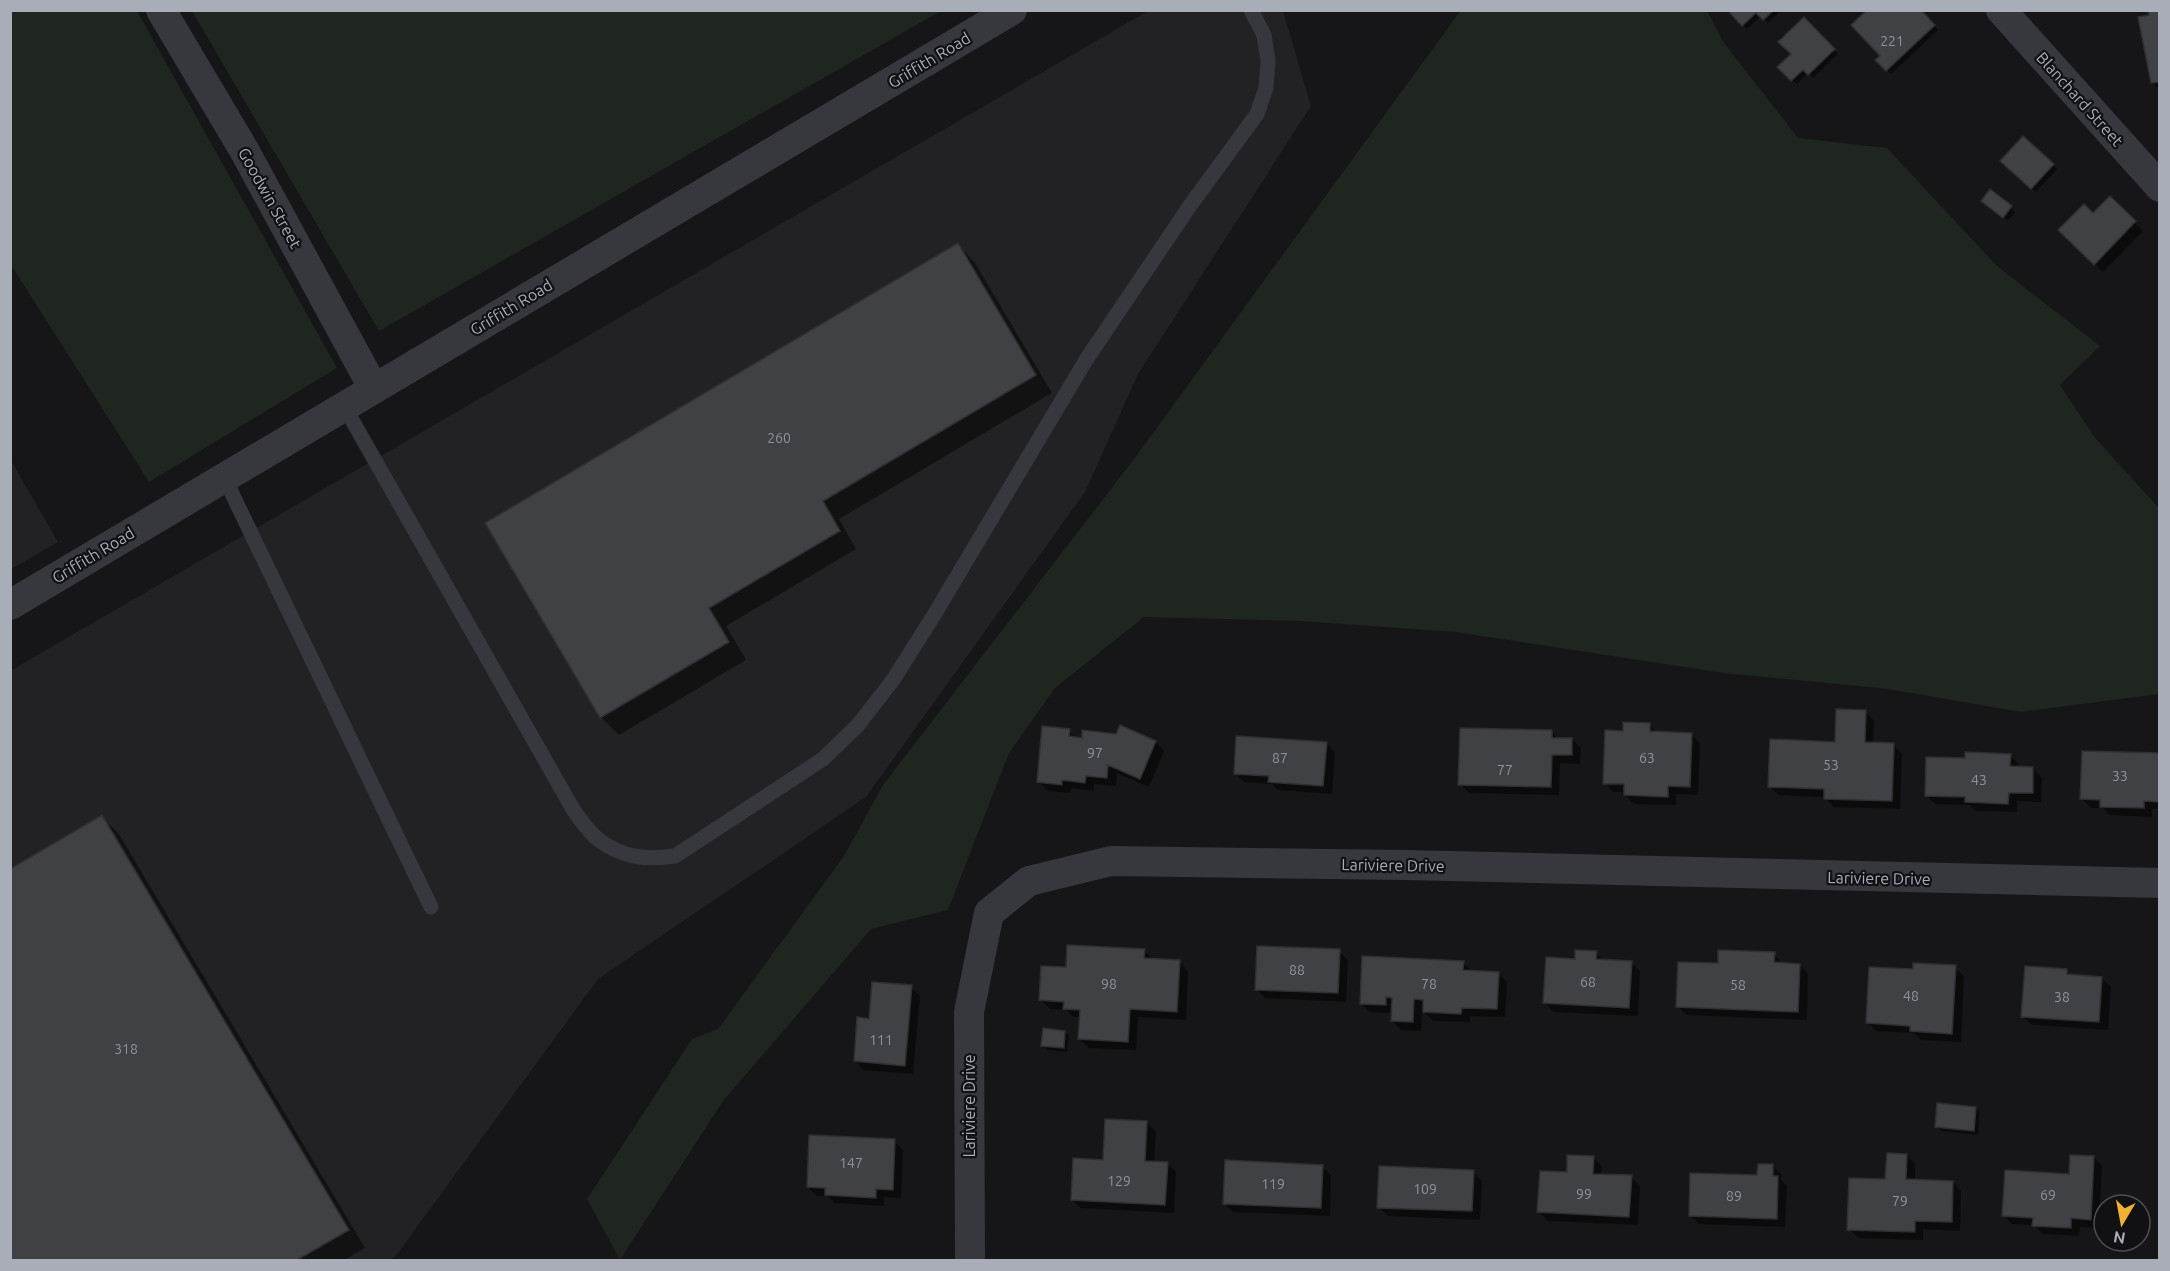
<svg xmlns="http://www.w3.org/2000/svg" width="2170" height="1271" viewBox="0 0 2170 1271" font-family="Ubuntu,sans-serif">
<style>
.built{fill:#222225}
.green{fill:#1e261f}
.shadow{fill:#0007}
.building{fill:#404145;stroke:#303034;stroke-width:1.5}
.lines{fill:none;stroke-linecap:round;stroke-linejoin:round}
.service{stroke:#37383d;stroke-width:15}
.minor{stroke:#37383d;stroke-width:30}
.labels{text-anchor:middle;dominant-baseline:central;stroke-width:4.5;stroke-linejoin:round;paint-order:stroke}
.number-label{font-size:14px;fill:#8e929b}
.street-label{font-size:16px;fill:#a8adb8;stroke:#111113}
</style>
<rect width="100%" height="100%" fill="#161618"/>
<path class="built" d="M1148,11H1283L1311,106L1138,374L1085,492L866,797L598,979L395,1257L389,1260H11L10,671Z
M10,459L58,542L11,569H10Z"/>
<path class="green" d="M11,10L137,11L337,368L149,482L11,265Z
M1461,10L1707,11L1724,43L1798,138L1887,148L1997,266L2100,346L2060,385L2096,439L2159,508V694L2021,712L1888,689L1724,673L1456,632L1300,621L1144,617L1055,688L1009,753L948,910L871,929L723,1101L620,1260L587,1199L692,1039L718,1029L844,856L883,785L1137,455Z
M192,11H941L379,331Z"/>
<path class="shadow" d="M1735,10H1782L1768,23L1761,16L1747,29L1732,13Z
M1919,10L1938,30L1891,74L1877,60Z
M2160,10V86L2157,87L2153,83L2151,17Z
M1804,19L1838,54L1813,78L1808,73L1796,84L1779,67L1793,54Z
M2024,138L2057,169L2036,192L2002,161Z
M1990,191L2015,212L2008,221L1987,205Z
M2110,198L2143,231L2103,272L2060,230L2093,215Z
M958,245L975,263L1052,393L839,519L856,549L726,626L746,660L619,735L601,717Z
M1866,712L1874,721L1873,744L1894,745L1902,754L1900,809L1834,807L1824,797L1778,795L1770,786L1836,743Z
M1649,724L1658,733L1691,734L1700,743L1698,795L1676,794V805L1634,804L1625,795V792H1613L1605,783L1624,733Z
M1121,727L1156,742L1164,751L1149,787L1117,773L1116,786L1094,784V791L1071,788L1070,793L1048,791L1039,782L1069,731L1077,739L1117,735Z
M1551,732L1559,739H1572L1581,748L1580,764L1560,763L1559,795L1469,793L1460,784Z
M1326,743L1335,752L1332,794L1278,790L1272,784L1244,782L1235,773Z
M2010,755L2019,764V768L2033,769L2042,778L2041,802L2017,801V812L1975,811L1970,805L1935,804L1926,795L1967,759Z
M2160,755V809H2152V817L2110,815L2103,808H2091L2082,799Z
M101,816L119,834L365,1248L344,1260H10V871Z
M1144,950L1153,959L1180,962L1188,971L1186,1020L1138,1017L1136,1050L1089,1048L1080,1039L1081,1017H1074L1066,1010L1050,1009L1041,1000Z
M1339,951L1348,960L1346,1002L1265,998L1256,989Z
M1596,953L1605,961L1631,962L1640,971L1638,1016L1554,1012L1545,1003L1577,960Z
M1774,954L1783,964L1800,965L1808,974L1807,1020L1687,1015L1678,1006L1719,965Z
M1463,962L1473,972L1498,973L1507,982L1505,1017L1470,1016V1022L1433,1021L1422,1010L1421,1031L1401,1030L1392,1021L1393,1013L1370,1012L1361,1003Z
M1955,967L1964,976L1961,1042L1921,1040L1914,1033L1876,1031L1868,1022L1914,971Z
M2066,971L2072,976L2102,978L2111,987L2108,1030L2032,1025L2023,1017Z
M911,987L920,996L913,1074L864,1070L855,1061L870,1020Z
M1065,1032L1069,1036L1067,1052L1047,1050L1043,1046Z
M1976,1108L1980,1112L1978,1135L1941,1131L1937,1127Z
M1147,1123L1156,1132L1154,1163H1167L1176,1172L1174,1213L1081,1208L1072,1200L1104,1162Z
M894,1141L903,1150L901,1198L884,1197V1206L835,1203L828,1196H817L808,1187Z
M1907,1155L1915,1164V1181L1953,1182L1961,1191L1960,1231L1923,1229V1240L1858,1238L1849,1229Z
M1593,1157L1602,1166L1601,1176L1631,1177L1640,1186L1638,1225L1548,1221L1539,1212L1568,1174Z
M2094,1157L2102,1166L2099,1228L2080,1227L2079,1236L2043,1234L2034,1225L2012,1224L2004,1216L2071,1175Z
M1322,1166L1331,1175L1330,1216L1233,1212L1224,1203Z
M1773,1166L1781,1174V1180L1787,1186L1785,1227L1699,1224L1690,1215L1759,1177Z
M1473,1172L1482,1181L1480,1220L1388,1216L1379,1207Z"/>
<path class="building" d="M1733,10H1774L1763,20L1756,13L1742,26L1730,13Z
M1867,10H1921L1935,25L1886,71L1875,60L1880,56L1851,25Z
M2148,10H2160V82L2151,83L2138,17L2149,15Z
M1804,17L1835,49L1808,75L1803,70L1791,81L1777,67L1791,54L1778,42Z
M2023,136L2054,164L2031,189L2000,161Z
M1990,189L2012,206L2003,218L1981,201Z
M2110,196L2136,221L2094,265L2058,230L2084,204L2093,213Z
M958,243L1036,375L823,501L840,531L709,608L729,642L600,718L485,523Z
M1836,709L1866,710L1865,742L1894,743L1892,801L1824,799V789L1768,787L1770,739L1835,742Z
M1623,722L1650,723V731L1692,733L1690,787L1668,786V797L1624,795V784H1603L1605,730L1623,731Z
M1120,725L1156,741L1140,779L1108,765L1107,778L1086,776L1085,783L1062,780V785L1037,782L1042,726L1070,729L1069,736L1082,738V730L1116,734Z
M1460,728L1552,730V738H1572V755H1552L1551,787L1458,785Z
M1236,736L1327,742L1323,786L1268,782L1269,776L1234,774Z
M2082,751L2160,753V802L2144,801V808L2100,807V800L2080,799Z
M1965,752L2011,754L2010,766L2033,767V793H2009L2008,804L1965,802V797L1925,796L1926,757L1965,758Z
M102,815L349,1230L297,1260H10V869Z
M1067,945L1145,949L1144,958L1180,960L1177,1012L1130,1009L1128,1042L1078,1039L1080,1010L1063,1009L1064,1002L1039,1000L1041,966L1066,967Z
M1257,946L1340,949L1338,993L1255,990Z
M1575,950L1597,951L1596,959L1632,961L1629,1008L1543,1003L1546,957L1575,959Z
M1718,950L1775,952L1774,962L1800,964L1798,1012L1676,1007L1678,962L1718,963Z
M1362,956L1464,961L1463,970L1499,972L1497,1009L1462,1008L1461,1014L1423,1012V1000L1414,999L1413,1022L1391,1021L1392,998L1386,997V1005L1360,1004Z
M1913,963L1956,965L1952,1034L1910,1031V1026L1866,1023L1869,967L1913,969Z
M2025,966L2067,969V974L2102,977L2099,1022L2021,1017Z
M872,982L912,985L905,1066L854,1061L857,1017L869,1019Z
M1043,1028L1065,1031L1064,1048L1041,1046Z
M1937,1103L1976,1107L1974,1131L1935,1127Z
M1105,1119L1147,1121L1145,1161L1168,1162L1165,1205L1071,1200L1073,1158L1103,1160Z
M809,1135L895,1139L893,1190L876,1189V1198L825,1195V1188L807,1187Z
M1887,1153L1907,1154L1906,1179L1953,1181L1952,1222L1915,1221V1232L1847,1230L1849,1178L1885,1179Z
M1567,1155L1594,1156L1593,1174L1632,1175L1629,1217L1537,1212L1540,1171L1567,1172Z
M2070,1155L2094,1156L2091,1220L2071,1218V1228L2032,1226L2033,1218L2002,1216L2005,1170L2069,1174Z
M1225,1160L1323,1165L1321,1208L1223,1204Z
M1758,1164H1773V1176H1778L1777,1219L1689,1216L1690,1173L1757,1175Z
M1379,1166L1474,1170L1472,1211L1377,1208Z"/>
<g class="lines">
<path class="service" d="M344,406L574,811C581,820 589,833 599,840C623,858 646,860 675,856L823,759L858,725L893,680L934,615L1086,360L1189,207L1257,114L1266,88L1268,61L1264,35L1251,10
M224,477L431,907"/>
<path class="minor" d="M161,10L244,150L374,389
M2001,10L2160,187
M10,605L1012,10
M970,1260L969,1012L989,913L1029,881L1111,861L1406,865L2160,883"/>
</g>
<g class="labels">
<g class="number-label">
<text x="1892" y="41">221</text>
<text x="779" y="438">260</text>
<text x="1095" y="753">97</text>
<text x="1280" y="758">87</text>
<text x="1647" y="758">63</text>
<text x="1831" y="765">53</text>
<text x="1505" y="770">77</text>
<text x="2120" y="776">33</text>
<text x="1979" y="780">43</text>
<text x="1297" y="970">88</text>
<text x="1588" y="982">68</text>
<text x="1109" y="984">98</text>
<text x="1429" y="984">78</text>
<text x="1738" y="985">58</text>
<text x="1911" y="996">48</text>
<text x="2062" y="997">38</text>
<text x="881" y="1040">111</text>
<text x="126" y="1049">318</text>
<text x="851" y="1163">147</text>
<text x="1119" y="1181">129</text>
<text x="1273" y="1184">119</text>
<text x="1425" y="1189">109</text>
<text x="1584" y="1194">99</text>
<text x="2048" y="1195">69</text>
<text x="1734" y="1196">89</text>
<text x="1900" y="1201">79</text>
</g>
<g class="street-label">
<text transform="translate(929 60) rotate(-31)">Griffith Road</text>
<text transform="translate(2080 99) rotate(48)">Blanchard Street</text>
<text transform="translate(270 198) rotate(61)">Goodwin Street</text>
<text transform="translate(511 307) rotate(-31)">Griffith Road</text>
<text transform="translate(93 555) rotate(-31)">Griffith Road</text>
<text transform="translate(1393 865) rotate(1)">Lariviere Drive</text>
<text transform="translate(1879 878) rotate(1)">Lariviere Drive</text>
<text transform="translate(969 1106) rotate(-90)">Lariviere Drive</text>
</g>
</g>
<rect width="2170" height="1271" fill="none" stroke="#a8adb8" stroke-width="24"/>
<g transform="translate(2122 1223) rotate(190)"><circle r="28" fill="#111113" stroke="#4d4f55" stroke-width="1.5"/>
<path d="M0-4.5L10 22L0 15L-10 22Z" fill="#f2b134"/>
<text y="-9" font-size="16" font-weight="bold" text-anchor="middle" fill="#a8adb8">N</text>
</g>
</svg>
